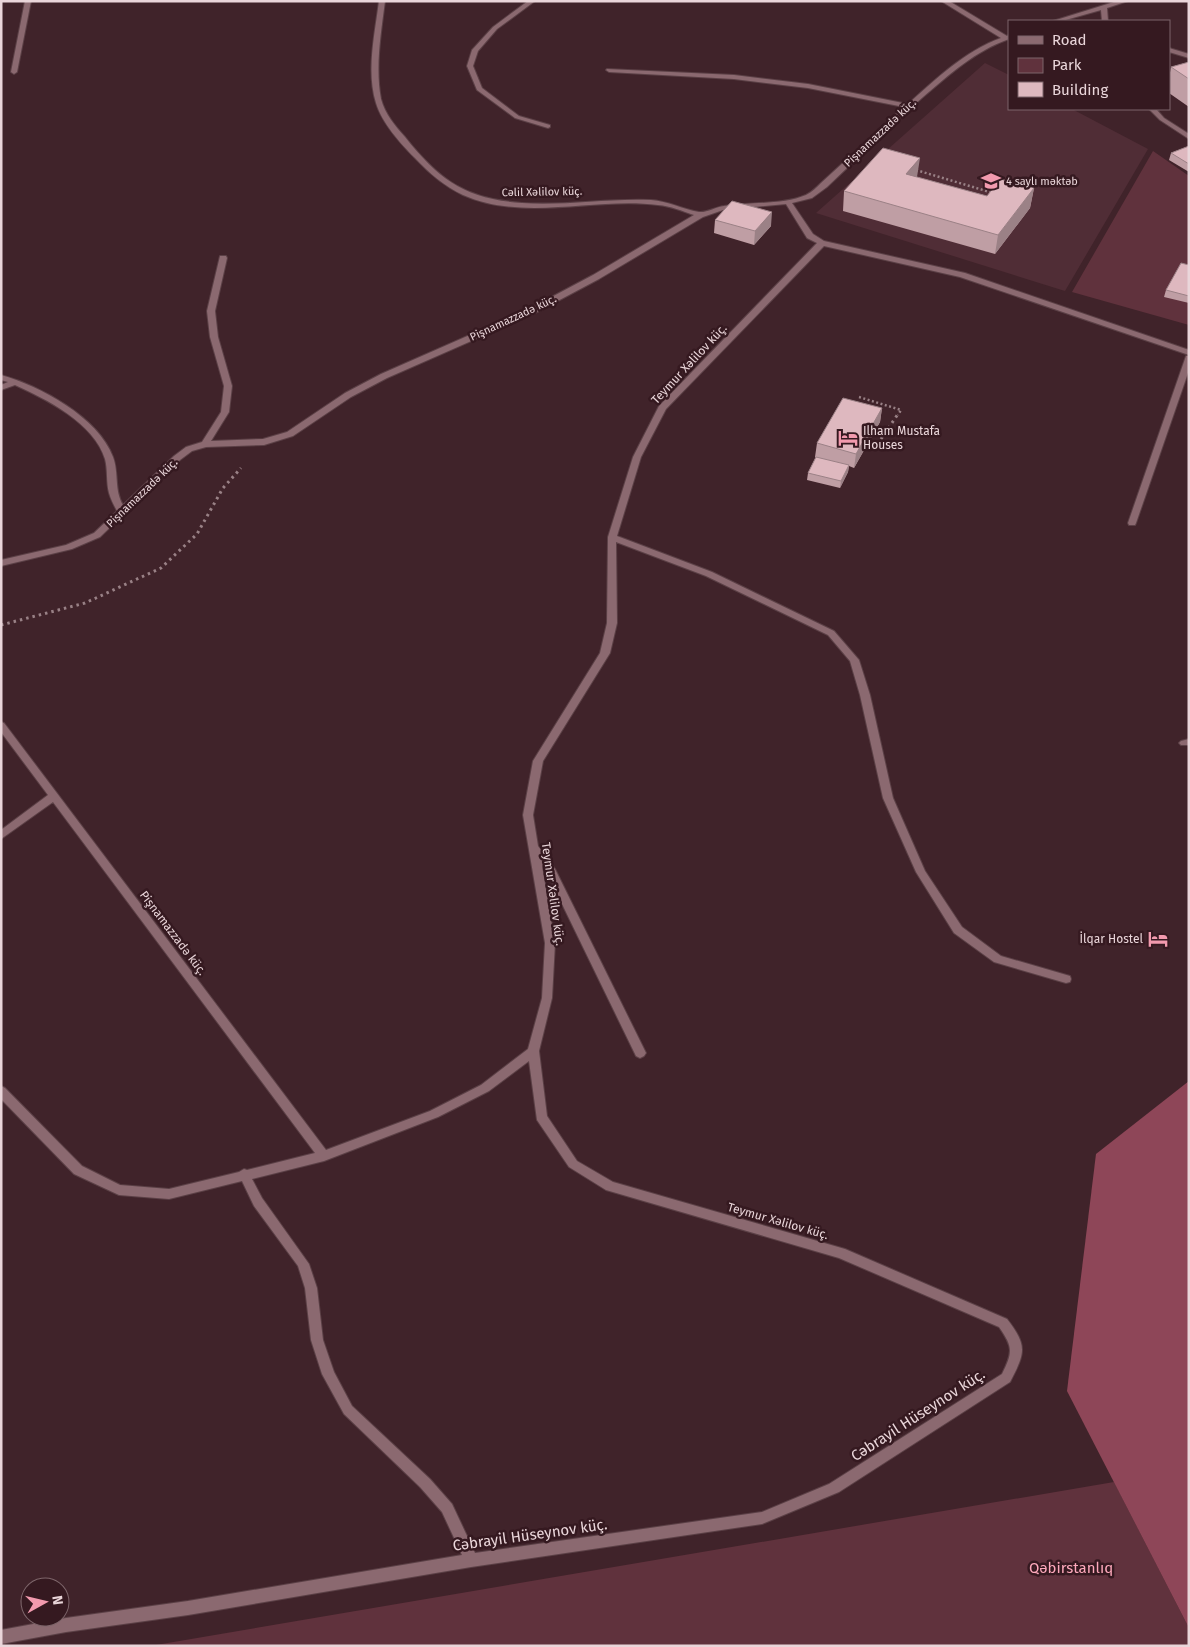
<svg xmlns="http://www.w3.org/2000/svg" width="1190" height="1647" viewBox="0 0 1190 1647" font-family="'Fira Sans',sans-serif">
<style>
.built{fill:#502d36}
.green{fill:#60323d}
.forest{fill:#8e4658}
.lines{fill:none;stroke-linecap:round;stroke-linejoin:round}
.lane-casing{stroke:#5b4046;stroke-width:2}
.street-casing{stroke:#5b4046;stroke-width:2}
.path-far1{stroke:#998186;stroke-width:2.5;stroke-dasharray:2 2.5;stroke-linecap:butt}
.path{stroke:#998186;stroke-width:3;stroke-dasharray:2.5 4;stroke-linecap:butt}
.lane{fill:#8b6970;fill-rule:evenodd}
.street{fill:#8b6970;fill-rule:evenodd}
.wall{fill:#bf9ea4}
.shaded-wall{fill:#9b8186}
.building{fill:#deb8bf;stroke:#9b8186}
.labels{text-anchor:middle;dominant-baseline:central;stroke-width:5;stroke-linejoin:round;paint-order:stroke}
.far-street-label{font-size:11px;fill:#ead6da;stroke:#351920}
.far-poi-label{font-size:11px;fill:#ead6da;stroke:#351920;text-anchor:start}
.street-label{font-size:12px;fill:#ead6da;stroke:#351920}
.poi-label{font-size:12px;fill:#ead6da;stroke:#351920;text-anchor:start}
.near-street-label{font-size:15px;fill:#ead6da;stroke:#351920}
.near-park-label{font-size:15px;fill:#fea9bc;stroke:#351920}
</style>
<rect width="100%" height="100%" fill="#40232a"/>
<path class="built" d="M985,63L1009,75V109H1072L1148,149L1065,291L816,213Z"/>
<path class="green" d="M1153,151L1189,176V325L1072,292Z
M1114,1482L1189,1628V1646H150Z"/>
<path class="forest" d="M1189,1081V1628L1067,1391L1096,1154Z"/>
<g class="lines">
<defs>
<path id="lane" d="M1169,48L1189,54V58L1169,52Z"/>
<path id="street" d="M25,1H31L17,72L14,74L11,72Z
M379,1H385C381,33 375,67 381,99C385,114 395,126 405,137C440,181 466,199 522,203C565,206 608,198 651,200C668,201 682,209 699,212C706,213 716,207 724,206C749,202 783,205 806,195C812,192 817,187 821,183L904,107L808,88L734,79L609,72L606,70L607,69L734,75L808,84L908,104C936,79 965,51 1001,38L941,1H949L1007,36L1009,35V39C975,51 950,74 923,97C890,126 859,157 827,187L812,198L792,203L813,234L824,241L965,273L1189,350V355L960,277L824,246L666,409L641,457L617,536L712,572L834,631L859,660L870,695L893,798L925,871L962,927L1001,956L1070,976L1071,979L1070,982L1066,983L994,962L954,933L916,872L883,798L860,695L850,661L828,635L706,576L616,542L617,623L610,653L543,761L533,815L538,846L555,869L646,1053L644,1056L640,1058L636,1056L546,871L542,866L555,943L552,998L539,1051L547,1116L577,1161L613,1182L845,1249L1007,1319C1028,1346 1025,1353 1010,1382L839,1492L762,1524L471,1567L188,1615L66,1632L1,1644V1630L66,1618L188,1601L462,1555L442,1512L420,1487L344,1414L322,1374L311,1340L305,1288L298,1266L254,1206L242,1181L169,1199L119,1195L74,1174L1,1099V1086L5,1088L82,1166L120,1185L169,1189L239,1172L244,1169L247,1170L315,1153L53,802L1,839V830L48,795L1,732V722L4,723L326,1150L430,1111L481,1085L528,1049L542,998L545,943L523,815L533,761L600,653L607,623L608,537L633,457L659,406L817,243L807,238L786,204L723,210L703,217L599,279L537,312L387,378L351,397L293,436L264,445L206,447L192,451L180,460L100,537L72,549L1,566V560L66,545L94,533L117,511C114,505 111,500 109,493C106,482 108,470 105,459C94,423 46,399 15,385L1,390V385L8,382L1,380V375C40,386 98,417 113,457C119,473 114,490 123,505L174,456L186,447L202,442L221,412L224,386L210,337L207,311L220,256H226L227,258L215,311L218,337L232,386L229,412L211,441L263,439L287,432L345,393L381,374L531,308L593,275L694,215C682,211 671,206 658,205C594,197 524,222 463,195C444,186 429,173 415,158C400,143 382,123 376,103C366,71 375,33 379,1ZM529,1061L537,1120L569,1167L606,1190L839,1258L999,1327C1013,1347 1013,1352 1002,1374L829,1484L762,1512L475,1553L452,1504L430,1479L352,1406L334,1372L323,1340L317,1288L309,1264L262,1198L252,1179L324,1161L438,1117L489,1091Z
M528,1H535L497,29L478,51L473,66L482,88L519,116L550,125V127L548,128L515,118L477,90L467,66L472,50L493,27Z
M1117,1H1128L1107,8L1108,21H1102L1101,10L1062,21H1053Z
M1149,109H1156L1164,118L1189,134V139L1160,120Z
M1186,356H1189V370L1136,523L1135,525H1129L1128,523Z
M1189,739V745H1181L1179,743L1181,741Z"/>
</defs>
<use href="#lane" class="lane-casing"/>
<use href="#street" class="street-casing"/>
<path class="path-far1" d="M916,170L993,193
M859,397L901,410L898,415"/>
<path class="path" d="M881,439L898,414
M1,625L85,603L161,568L197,534L223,488L241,468"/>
<use href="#lane" class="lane"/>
<use href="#street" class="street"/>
</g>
<path class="wall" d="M1189,62V107L1169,93V78L1171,67Z
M1189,146V172L1169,160L1171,153Z
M917,177L987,196L1034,188L1030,208L995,254L843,211L844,191Z
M715,220L771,226L754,245L714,233Z
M1189,265V303L1164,297L1166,290Z
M882,408L880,422L854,468L849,466L848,472L840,488L807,480L808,473L816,457H815L817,443Z"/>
<path class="shaded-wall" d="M920,158L917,177L906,174Z
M1034,188L1030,208L995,254L998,235Z
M772,212L771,226L754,245L755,231Z
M882,408L880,422L854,468L856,454Z
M849,465L848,472L840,488L841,481Z"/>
<path class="building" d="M1189,62V79L1171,67Z
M1189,146V164L1171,153Z
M883,148L920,158L906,174L987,196L1000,179L1034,188L998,235L844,191Z
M732,201L772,212L755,231L715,220Z
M1181,263L1189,265V296L1166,290Z
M843,398L882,408L856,454L817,443Z
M816,457L849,465L841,481L808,473Z"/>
<defs>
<symbol id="school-bare" viewBox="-9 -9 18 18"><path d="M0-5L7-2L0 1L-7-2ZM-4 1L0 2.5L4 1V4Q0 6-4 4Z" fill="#f29aae" stroke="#351920" stroke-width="2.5" paint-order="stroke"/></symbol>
<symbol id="hotel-bare" viewBox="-9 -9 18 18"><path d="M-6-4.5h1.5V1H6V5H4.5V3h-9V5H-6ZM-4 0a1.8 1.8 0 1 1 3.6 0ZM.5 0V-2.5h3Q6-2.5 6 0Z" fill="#f29aae" stroke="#351920" stroke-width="2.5" paint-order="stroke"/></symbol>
</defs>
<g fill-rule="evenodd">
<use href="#school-bare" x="977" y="167" width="28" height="28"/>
<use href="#hotel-bare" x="834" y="424" width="28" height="28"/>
<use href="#hotel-bare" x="1144" y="925" width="28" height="28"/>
</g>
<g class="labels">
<g class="far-street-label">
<text transform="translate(880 133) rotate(-43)">Pişnamazzadə küç.</text>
<text transform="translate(542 192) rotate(-1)">Cəlil Xəlilov küç.</text>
<text transform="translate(513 318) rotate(-25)">Pişnamazzadə küç.</text>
<text transform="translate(142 493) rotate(-44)">Pişnamazzadə küç.</text>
</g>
<g class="far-poi-label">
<text x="1006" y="181">4 saylı məktəb</text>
</g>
<g class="street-label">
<text transform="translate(689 364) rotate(-47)">Teymur Xəlilov küç.</text>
<text transform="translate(553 894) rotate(82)">Teymur Xəlilov küç.</text>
<text transform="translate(173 933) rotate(53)">Pişnamazzadə küç.</text>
<text transform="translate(778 1221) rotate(16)">Teymur Xəlilov küç.</text>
</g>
<g class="poi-label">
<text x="863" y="431">Ilham Mustafa<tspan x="863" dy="14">Houses</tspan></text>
<text x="1143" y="939" text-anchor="end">İlqar Hostel</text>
</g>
<g class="near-street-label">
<text transform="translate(918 1415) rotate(-33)">Cəbrayil Hüseynov küç.</text>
<text transform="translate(530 1535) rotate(-8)">Cəbrayil Hüseynov küç.</text>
</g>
<g class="near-park-label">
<text x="1071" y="1568">Qəbirstanlıq</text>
</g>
</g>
<rect width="1190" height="1647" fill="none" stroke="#ead6da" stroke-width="5"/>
<rect x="1008" y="20" width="162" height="90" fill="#351920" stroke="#7d656a"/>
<rect x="1018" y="36" width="25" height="8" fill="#8b6970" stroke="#7d656a"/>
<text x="1052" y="45" font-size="15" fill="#ead6da">Road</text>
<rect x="1018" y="58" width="25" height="15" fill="#60323d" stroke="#7d656a"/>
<text x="1052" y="70" font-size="15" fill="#ead6da">Park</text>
<rect x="1018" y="82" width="25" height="15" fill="#deb8bf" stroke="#7d656a"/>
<text x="1052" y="95" font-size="15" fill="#ead6da">Building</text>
<g transform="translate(45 1602) rotate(82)"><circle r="24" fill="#351920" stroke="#7d656a"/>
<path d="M0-4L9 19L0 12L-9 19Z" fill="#f29aae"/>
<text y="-8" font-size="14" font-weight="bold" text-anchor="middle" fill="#ead6da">N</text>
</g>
</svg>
